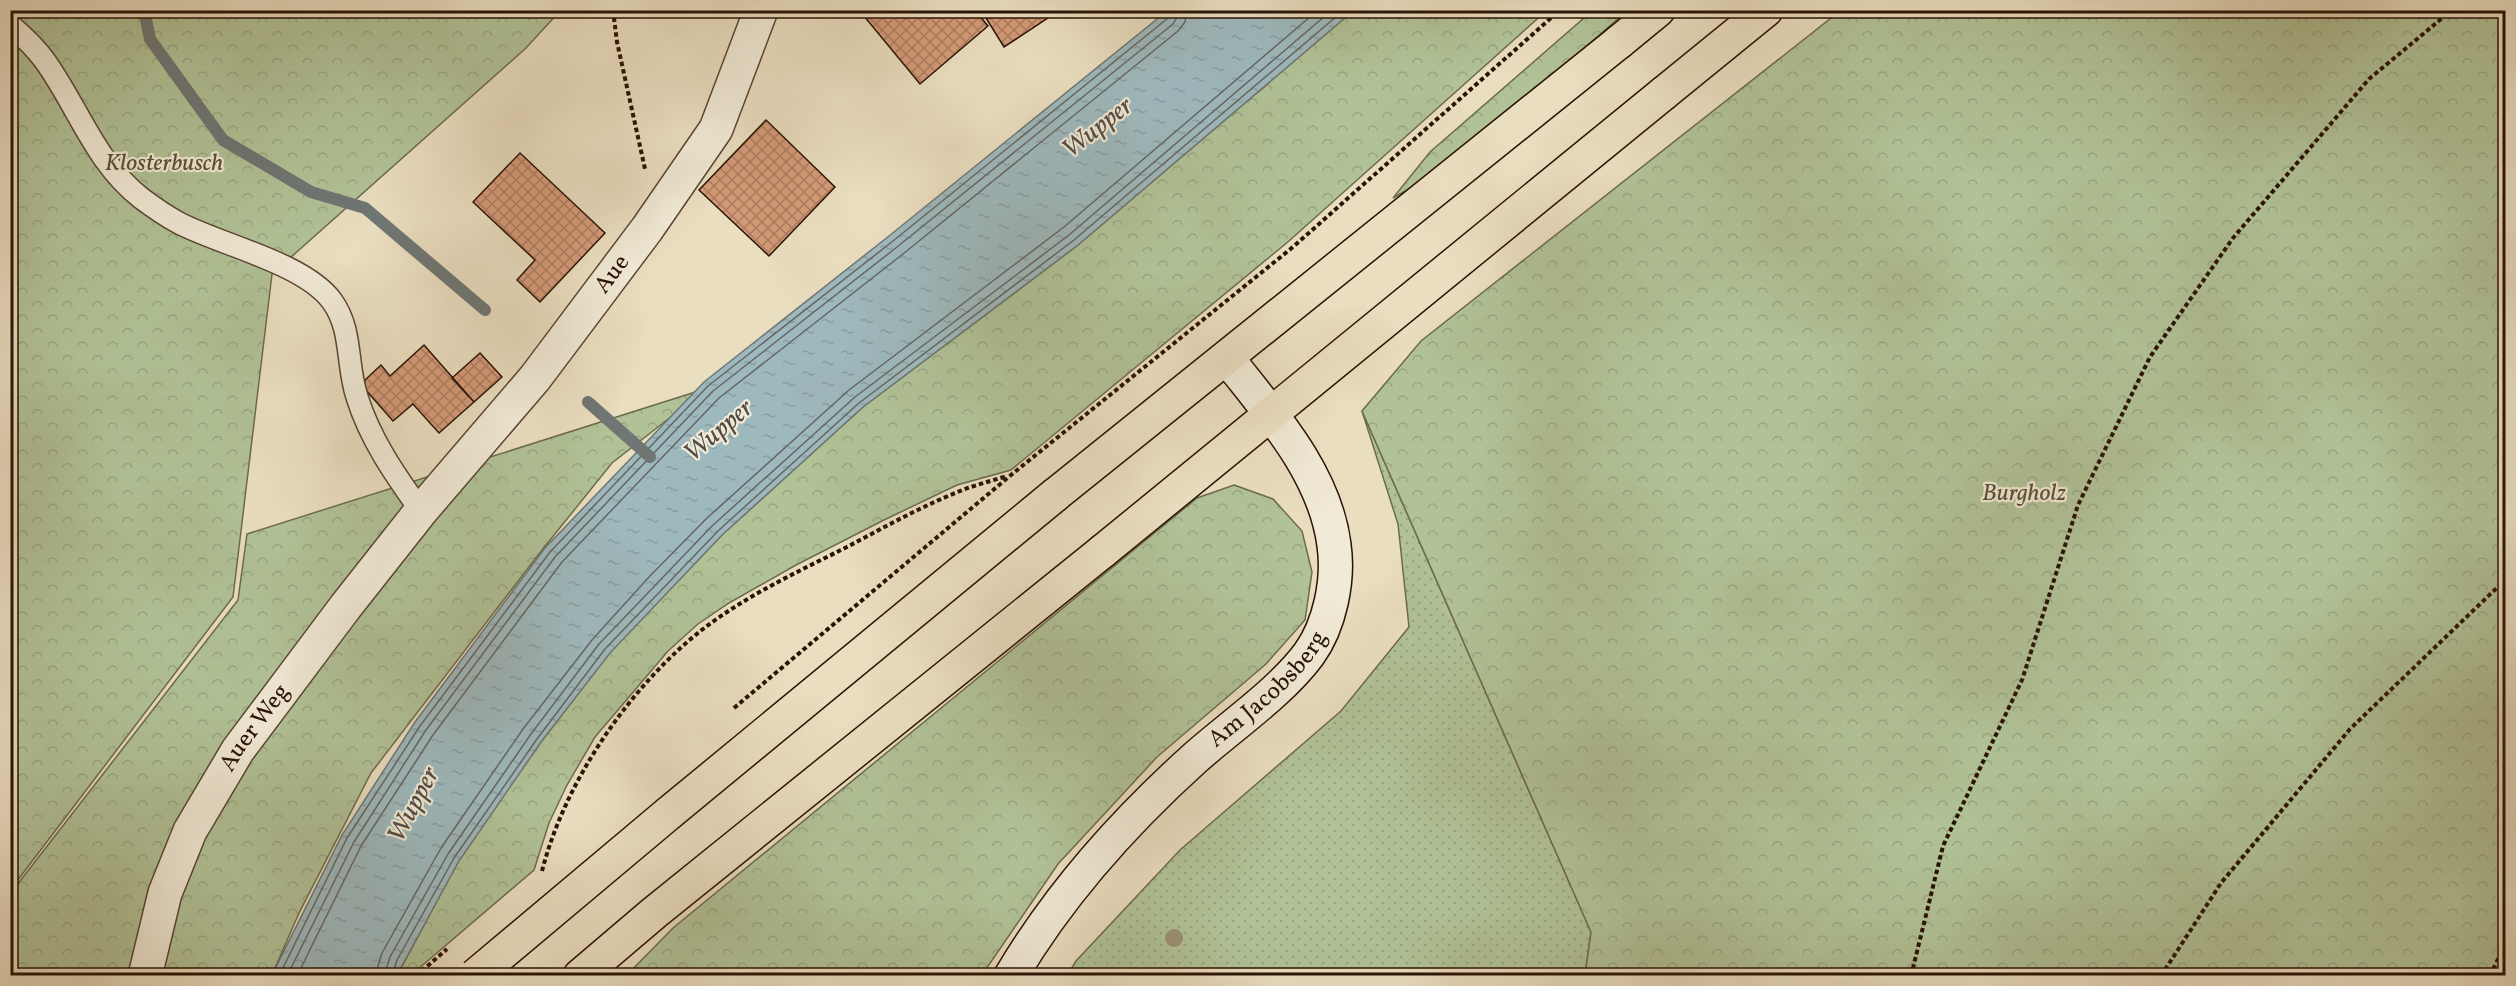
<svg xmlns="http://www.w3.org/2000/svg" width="2516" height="986" viewBox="0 0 2516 986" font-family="Vollkorn,serif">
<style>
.grass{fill:url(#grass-dots);stroke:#6d6a4e;stroke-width:1.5}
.forest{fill:url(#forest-crowns);stroke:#6d6a4e;stroke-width:1.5}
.water{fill:url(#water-ripples);stroke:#6f7674;stroke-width:1.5}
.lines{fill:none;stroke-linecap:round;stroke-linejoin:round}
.shore{stroke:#646662;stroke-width:1.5}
.stream{stroke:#6f7674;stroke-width:12}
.building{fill:url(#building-cross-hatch);stroke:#291205;stroke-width:1.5}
.lane-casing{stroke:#594534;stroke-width:24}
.street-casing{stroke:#594534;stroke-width:36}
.secondary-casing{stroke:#291205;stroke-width:36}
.primary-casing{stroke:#291205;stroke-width:36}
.highway-casing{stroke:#291205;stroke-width:36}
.path{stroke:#291205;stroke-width:4;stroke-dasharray:4.5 3;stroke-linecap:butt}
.lane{stroke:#f1ead6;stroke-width:21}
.street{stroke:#f1ead6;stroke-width:33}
.secondary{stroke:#f1ead6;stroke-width:33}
.primary{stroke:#eadec0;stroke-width:33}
.highway{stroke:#eadec0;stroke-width:33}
.highway-bridge-casing{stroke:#291205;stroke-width:36;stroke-linecap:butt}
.path-bridge{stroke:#291205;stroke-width:4;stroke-dasharray:4.5 3;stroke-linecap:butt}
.highway-bridge{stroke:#eadec0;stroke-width:33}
.tree{fill:#9a9075}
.labels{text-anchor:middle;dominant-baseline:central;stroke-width:4.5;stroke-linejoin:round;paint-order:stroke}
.park-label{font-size:24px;font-style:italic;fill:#595038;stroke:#f1ead6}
.street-label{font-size:24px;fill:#291205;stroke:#f1ead6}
.water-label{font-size:26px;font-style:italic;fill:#524c46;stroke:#f1ead6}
</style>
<defs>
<pattern id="grass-dots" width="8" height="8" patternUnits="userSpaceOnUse" patternTransform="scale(1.5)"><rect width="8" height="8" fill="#b1c297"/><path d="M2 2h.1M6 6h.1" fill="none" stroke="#98a681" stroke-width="1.8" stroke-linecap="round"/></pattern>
<pattern id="forest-crowns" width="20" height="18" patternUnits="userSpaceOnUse" patternTransform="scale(1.5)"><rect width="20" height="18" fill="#b1c297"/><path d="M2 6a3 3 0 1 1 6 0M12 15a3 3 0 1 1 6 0" fill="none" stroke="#98a681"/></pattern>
<pattern id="water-ripples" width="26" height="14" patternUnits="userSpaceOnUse" patternTransform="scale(1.5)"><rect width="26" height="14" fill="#9eb9be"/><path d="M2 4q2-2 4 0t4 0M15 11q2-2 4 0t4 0" fill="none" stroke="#889ea2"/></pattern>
<pattern id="building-cross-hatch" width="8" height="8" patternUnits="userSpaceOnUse" patternTransform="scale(1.5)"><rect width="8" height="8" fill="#d49a77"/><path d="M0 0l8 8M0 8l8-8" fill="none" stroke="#ac7c60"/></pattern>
</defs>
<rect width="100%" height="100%" fill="#eadec0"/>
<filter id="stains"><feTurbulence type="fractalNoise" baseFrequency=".00333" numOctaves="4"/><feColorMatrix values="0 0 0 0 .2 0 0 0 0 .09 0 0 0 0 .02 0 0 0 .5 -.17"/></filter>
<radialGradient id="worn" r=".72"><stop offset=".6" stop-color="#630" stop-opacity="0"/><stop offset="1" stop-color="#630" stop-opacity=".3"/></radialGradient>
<path class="grass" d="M1362,411L1591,932L1585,975L1067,976L1076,961L1180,850L1341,711L1409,627L1398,524Z"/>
<path class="forest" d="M11,11H560L525,49L272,274L233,597L11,889Z
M1353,11H1546L1289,241L1011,470L957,485L884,520L796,565L729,603L698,624L668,651L595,737L567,785L549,823L534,870L411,975L397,976L458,861L541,742L609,653L722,535L863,407L1078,245Z
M1592,11H1627L1444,169L1393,198L1430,152Z
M1840,11H2505V975H1585L1591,932L1362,411L1421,341Z
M708,388L612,463L538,555L371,773L299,913L272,975H11L10,894L238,600L247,534Z
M1234,485L1273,499L1302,531L1312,572L1305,620L1266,664L1157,757L1058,864L982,975H627L673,928L1197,498Z"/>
<path class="water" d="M1167,11H1353L1078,245L863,407L722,535L610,653L541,742L459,861L397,975H272L342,835L415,722L545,548L704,382L889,236Z"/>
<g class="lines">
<path class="shore" d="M279,976L347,838L420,726L550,552L708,386L893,241L1168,18L1171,10
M287,976L354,842L426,730L555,557L713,391L897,247L1173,24L1177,17L1178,10
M297,976L361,846L433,735L562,562L719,398L903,254L1178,31L1185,22L1187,10
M375,976L382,953L441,848L523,729L592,640L649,577L706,519L849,390L1064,227L1318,10
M384,976L390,957L448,854L531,734L599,644L712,526L855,397L1069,235L1332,10
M392,976L397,960L454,858L537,739L605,649L718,531L859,403L1074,240L1344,10"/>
<path class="stream" d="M144,10L150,39L223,140L311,192L365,208L485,310
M588,402L650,457"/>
</g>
<path class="building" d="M859,10H975L988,26L920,84Z
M981,10H1060L1004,47Z
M766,120L835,187L769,256L699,190Z
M520,153L605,233L540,302L517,280L535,260L473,202Z
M424,345L474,402L439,433L413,404L393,421L364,388L365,380L381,365L390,376Z
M480,353L502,377L474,402L452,378Z"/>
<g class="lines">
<defs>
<path id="lane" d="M10,25C23,36 35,47 45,61C78,107 95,162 141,198C153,207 166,216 179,223C221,245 304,263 332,301C353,330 346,364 357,397C370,439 395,475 421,511"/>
<g id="street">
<path id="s1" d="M145,976L165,893L190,831L238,750L346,606L421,511L535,378L647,229L716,129L761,10"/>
</g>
<g id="secondary">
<path id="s2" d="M1011,976C1060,893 1124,822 1195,758C1231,726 1281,692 1309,654C1330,625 1339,580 1334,545C1325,473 1270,413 1227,358"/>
</g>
<path id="primary" d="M1055,495L1619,42
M1103,551L1664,93"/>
<path id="highway" d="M1619,42L1658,10
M1664,93L1766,10
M669,813L1055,495
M580,976L654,913L1103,551"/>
</defs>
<use href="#lane" class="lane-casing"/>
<use href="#street" class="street-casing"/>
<use href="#secondary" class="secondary-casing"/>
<use href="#primary" class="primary-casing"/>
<use href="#highway" class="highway-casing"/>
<path class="path" d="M613,10L617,42L645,169
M734,708L1011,475L1293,247L1560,10
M542,871C565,781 630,686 703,629C746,596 797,572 845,548C883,528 920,507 960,491C975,485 991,481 1007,476
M1911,976L1943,846L2022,680L2078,505L2150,357L2233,238L2369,79L2452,10
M2161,976L2221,883L2350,729L2506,579
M2490,976L2506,942"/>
<use href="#lane" class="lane"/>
<use href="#street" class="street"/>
<use href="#secondary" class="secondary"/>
<use href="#primary" class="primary"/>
<use href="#highway" class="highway"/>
<defs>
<path id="highway-bridge" d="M475,976L669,813"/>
</defs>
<use href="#highway-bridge" class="highway-bridge-casing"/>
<path class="path-bridge" d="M416,976L447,949"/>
<use href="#highway-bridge" class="highway-bridge"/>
</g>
<circle class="tree" cx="1174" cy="938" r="9"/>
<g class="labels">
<g class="park-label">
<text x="164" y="164">Klosterbusch</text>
<text x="2024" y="494">Burgholz</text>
</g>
<g class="street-label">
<text stroke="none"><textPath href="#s1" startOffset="852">Aue</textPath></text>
<text stroke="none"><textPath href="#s2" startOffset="387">Am Jacobsberg</textPath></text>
<text stroke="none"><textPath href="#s1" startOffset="274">Auer Weg</textPath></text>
</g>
<g class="water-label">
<text transform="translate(1098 128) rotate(-38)">Wupper</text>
<text transform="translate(719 431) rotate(-40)">Wupper</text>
<text transform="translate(414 805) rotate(-62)">Wupper</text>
</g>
</g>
<rect width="2516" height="986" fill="none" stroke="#eadec0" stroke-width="36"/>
<rect x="12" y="12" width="2492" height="962" fill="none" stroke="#291205" stroke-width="3"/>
<rect x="18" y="18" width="2480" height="950" fill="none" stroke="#291205" stroke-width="1.5"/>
<rect width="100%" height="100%" filter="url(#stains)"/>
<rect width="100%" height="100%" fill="url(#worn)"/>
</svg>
